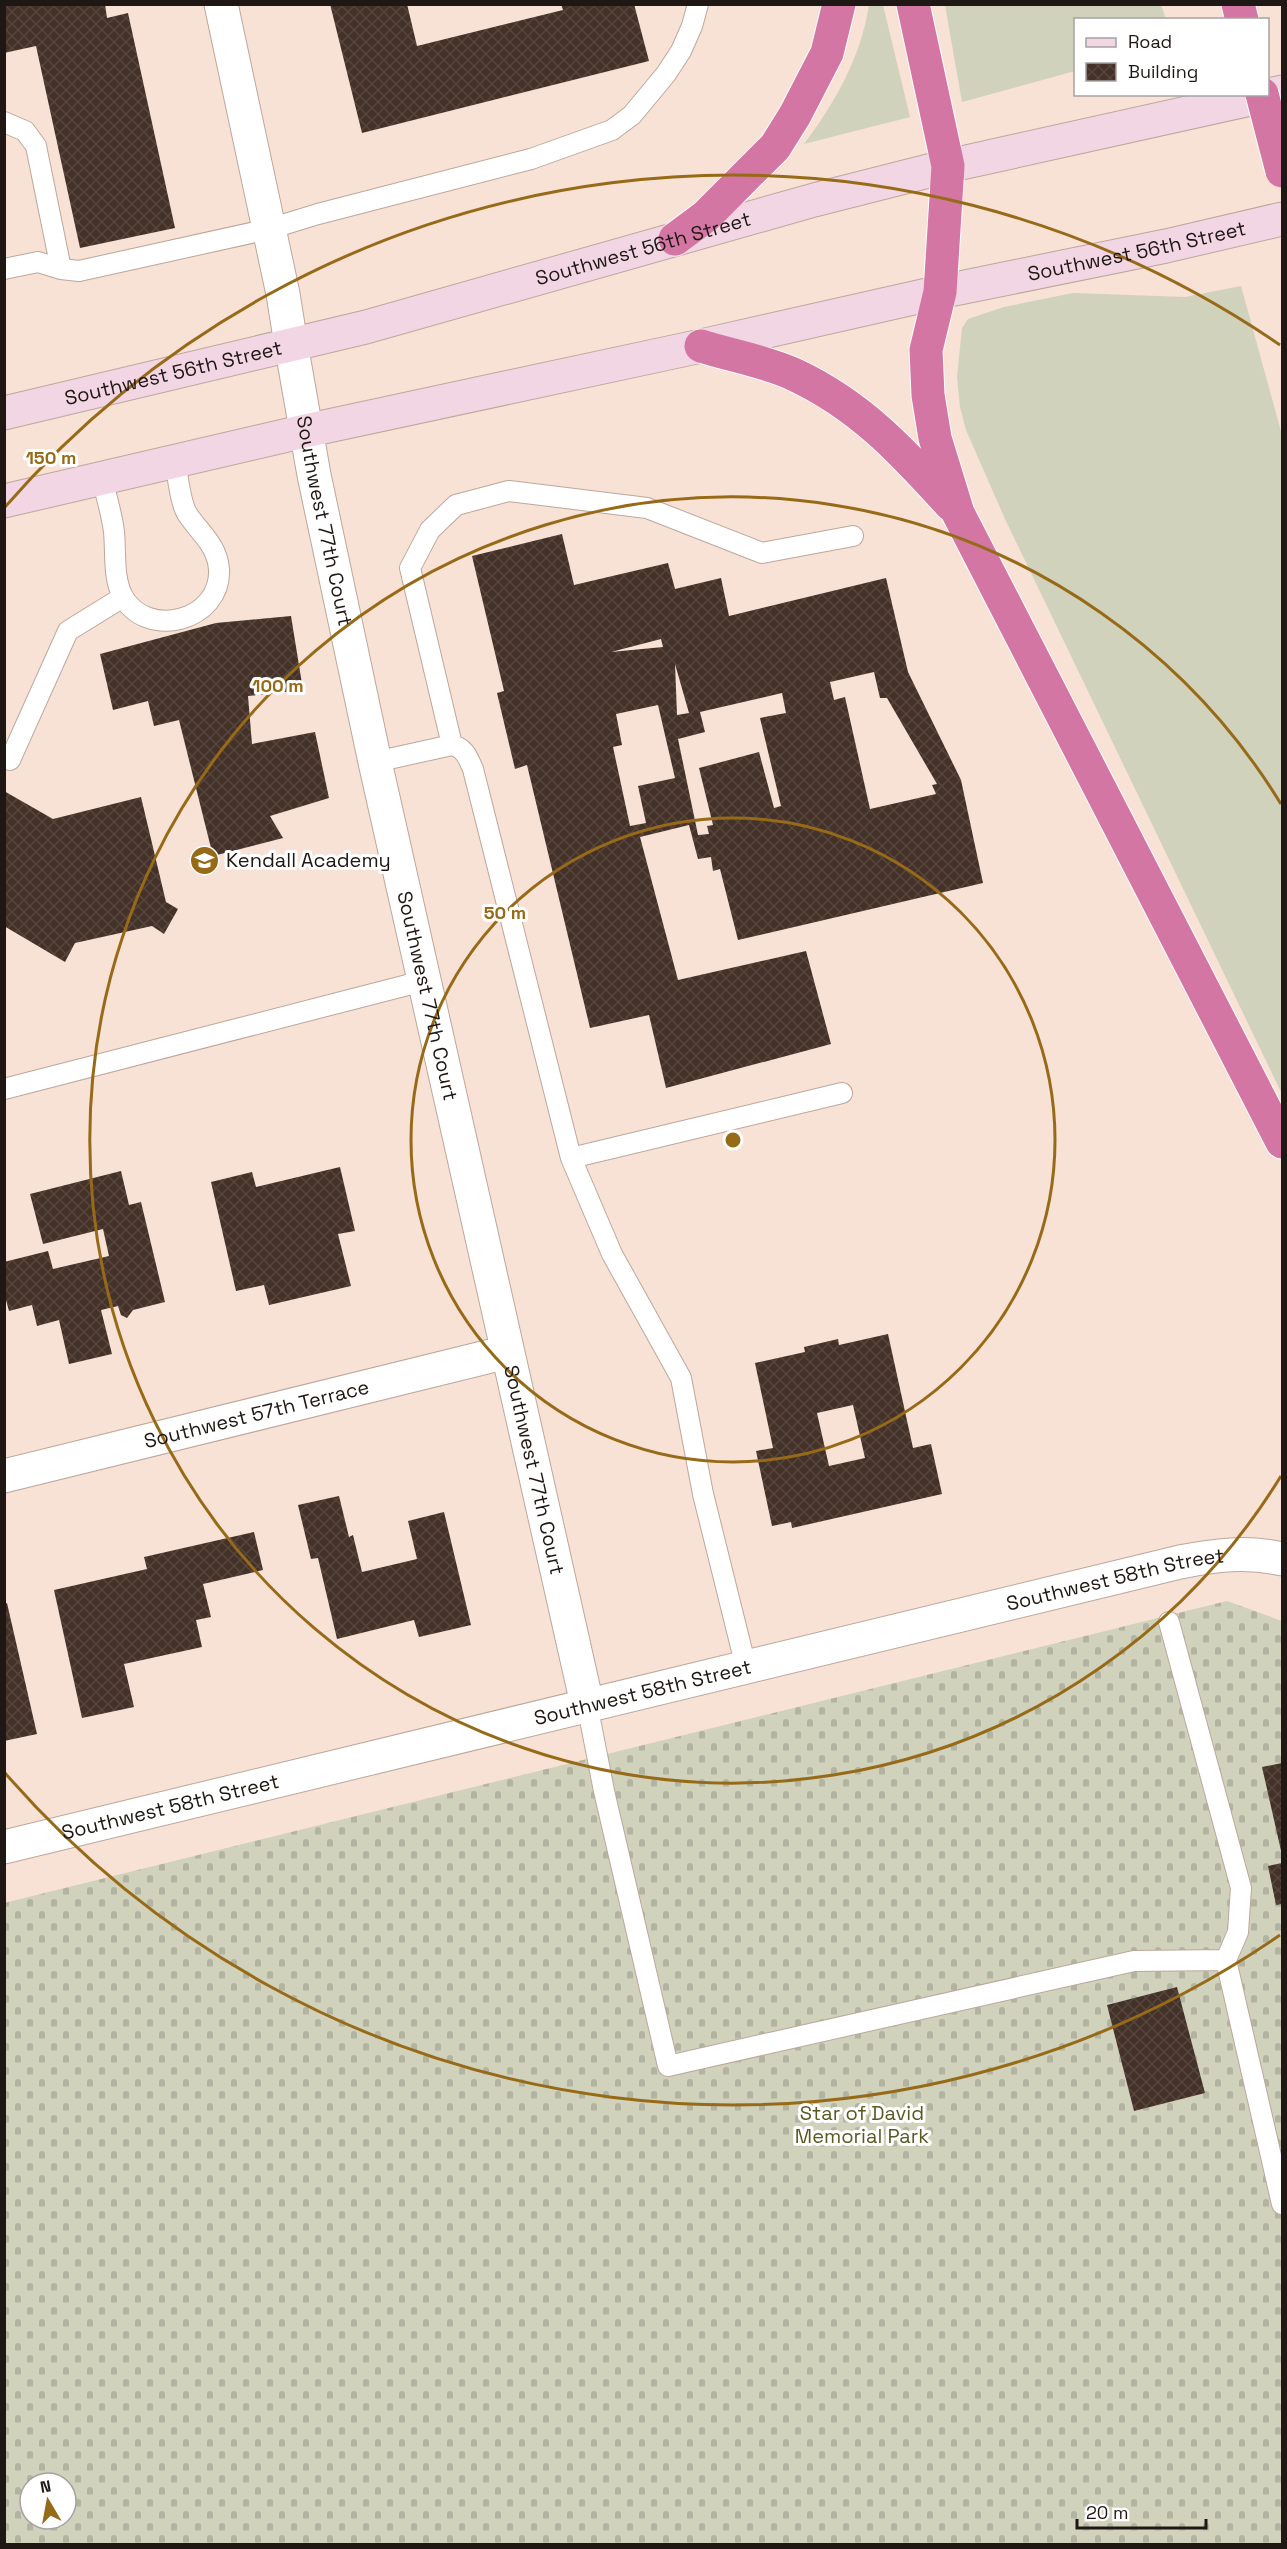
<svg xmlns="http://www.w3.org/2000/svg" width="1287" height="2549" viewBox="0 0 1287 2549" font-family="'Space Grotesk',sans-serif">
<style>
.grass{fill:#d0d2bc}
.cemetery{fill:url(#cemetery-stones);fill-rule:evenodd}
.building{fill:url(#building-cross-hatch);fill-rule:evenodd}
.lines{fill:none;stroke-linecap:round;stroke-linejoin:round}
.service-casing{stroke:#bda79c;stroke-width:22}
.minor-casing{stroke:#bda79c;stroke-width:35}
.tertiary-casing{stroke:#bda79c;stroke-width:35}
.secondary-casing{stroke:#bda79c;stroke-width:35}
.motorway-casing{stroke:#fff;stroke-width:35}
.service{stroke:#fff;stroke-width:20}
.minor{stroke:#fff;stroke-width:33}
.tertiary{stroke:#fff;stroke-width:33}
.secondary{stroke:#f2d6e4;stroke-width:33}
.motorway{stroke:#d376a4;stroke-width:33}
.motorway-bridge-casing{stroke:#fff;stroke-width:35;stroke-linecap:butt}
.motorway-bridge{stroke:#d376a4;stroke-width:33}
.ring{fill:none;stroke:#976a18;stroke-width:3}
.labels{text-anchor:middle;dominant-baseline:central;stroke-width:6;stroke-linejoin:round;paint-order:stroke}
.street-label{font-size:20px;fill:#1f1713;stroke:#fff}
.poi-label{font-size:20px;fill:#1f1713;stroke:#fff;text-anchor:start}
.park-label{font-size:20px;fill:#595a22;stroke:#fff}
.centre{fill:#976a18;stroke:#fff;stroke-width:3}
.ring-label{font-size:18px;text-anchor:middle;font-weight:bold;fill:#976a18;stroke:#fff;stroke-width:6;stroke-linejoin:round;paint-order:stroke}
</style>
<defs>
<pattern id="cemetery-stones" width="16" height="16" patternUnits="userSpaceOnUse" patternTransform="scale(1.5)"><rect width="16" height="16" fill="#d0d2bc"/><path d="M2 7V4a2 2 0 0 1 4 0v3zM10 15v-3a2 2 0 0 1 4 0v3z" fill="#b2b4a1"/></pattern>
<pattern id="building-cross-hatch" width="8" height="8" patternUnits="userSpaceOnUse" patternTransform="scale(1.5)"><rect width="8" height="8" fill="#443229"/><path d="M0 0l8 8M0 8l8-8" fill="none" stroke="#56463e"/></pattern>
</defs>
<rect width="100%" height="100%" fill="#f8e1d5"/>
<path class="grass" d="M869,5H883L910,117L804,144C835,103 861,57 869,5Z
M945,5H1161L1166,19L1076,20L1075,71L962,102Z
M1241,286L1282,435V1094L1005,519L966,430L960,407L957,377L962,328L968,319L1004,307L1073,293L1185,297Z"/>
<path class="cemetery" d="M1227,1601L1282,1621V2544H5L4,1903ZM30,2483H66V2519H30Z"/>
<path class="building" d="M4,4H105L107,18L128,13L175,228L80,248L36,46L4,53Z
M330,4H407L417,46L563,10L561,4H634L649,61L362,133Z
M562,534L574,585L668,563L675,589L721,578L729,616L886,578L908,672L961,780L983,883L738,940L720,869L713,871L711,857L698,859L689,825L640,837L678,980L806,951L831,1044L666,1088L649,1015L590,1028L527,765L515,769L497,693L504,691L472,556ZM661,639L663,647L611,652ZM675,664L689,713L677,715ZM874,672L880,698H887L937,784L932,785L936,794L870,809L845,697L834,700L830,682ZM782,693L786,713L760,718L781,806L774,808L759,752L699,768L713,825L707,826L709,834L698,835L678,739L705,732L700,712ZM658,705L675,778L638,786L646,823L630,826L613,747L622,745L616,714Z
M291,616L303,690L248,696L252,744L315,732L329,798L270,816L283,838L213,856L179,720L154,726L148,701L113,710L100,654L216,623Z
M4,791L53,819L141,797L166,902L178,909L164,934L152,926L75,943L65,962L4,926Z
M340,1167L355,1231L338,1234L351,1286L269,1305L264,1285L236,1291L211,1182L252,1172L256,1187Z
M121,1171L129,1205L141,1202L165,1302L133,1310L127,1318L121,1315L118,1306L101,1310L112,1354L69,1364L59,1320L37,1326L32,1305L9,1311L4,1293V1262L48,1251L53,1269L109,1256L103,1229L43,1244L30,1194Z
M888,1334L913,1448L931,1444L942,1494L792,1528L791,1522L772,1526L756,1451L773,1448L755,1363L805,1352L804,1347L838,1339L839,1345ZM853,1405L865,1458L829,1466L817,1413Z
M339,1496L349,1537L353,1535L362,1572L417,1559L408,1521L444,1512L471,1625L419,1637L414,1620L337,1639L318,1558L311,1559L298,1505Z
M254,1532L263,1570L203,1584L211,1617L196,1620L202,1647L124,1664L134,1707L82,1718L54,1590L147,1569L144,1557Z
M7,1603L37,1734L4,1741V1604Z
M1282,1763V1855L1262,1767Z
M1282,1863V1904L1276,1905L1268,1866Z
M1177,1987L1205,2093L1134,2111L1107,2005Z"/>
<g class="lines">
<defs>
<path id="service" d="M4,122L25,131L36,146L61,269
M4,269L38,262L61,269L79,271L269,229L318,214L531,159L612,130L632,115L666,74L681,51L692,26L698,4
M102,478C106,496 112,514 114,532C116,552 113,576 122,595C146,641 222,621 219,569C217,545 200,533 188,515C180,504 178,475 175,462
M452,745L410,568L430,530L456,505L509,491L647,508L762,553L853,536
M10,760L68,631L123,597
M375,762L452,745C465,748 468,758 473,769L571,1158L612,1254L681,1378L703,1494L746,1667
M4,1089L423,981
M571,1158L842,1093
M1169,1622L1241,1888L1238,1932L1226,1960
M587,1704L604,1791L668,2066L1134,1961L1226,1960L1282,2204"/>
<g id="minor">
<path d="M221,4L283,294L291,344"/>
<path id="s1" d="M4,1476L507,1352"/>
</g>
<g id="tertiary">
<path id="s2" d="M291,344L314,475L375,762L587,1704"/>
<path id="s3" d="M4,1847L1180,1562C1215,1555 1247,1551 1282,1559"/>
</g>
<g id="secondary">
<path id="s4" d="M4,413L366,327L814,200L948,166L1282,92"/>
<path id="s5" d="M4,501L305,431L701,346L940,292L1166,246L1282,219"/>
</g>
<path id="motorway" d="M913,4L948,166L940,292L926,350L928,395L935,438L958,513L1282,1142
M1238,4L1242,20
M675,239L706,216L775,147L795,115L827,53L839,4
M701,346C729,355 768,362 793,374C860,405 902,451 951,505"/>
</defs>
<use href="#service" class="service-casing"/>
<use href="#minor" class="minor-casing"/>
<use href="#tertiary" class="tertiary-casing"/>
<use href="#secondary" class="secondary-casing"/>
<use href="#motorway" class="motorway-casing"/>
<use href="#service" class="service"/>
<use href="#minor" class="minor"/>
<use href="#tertiary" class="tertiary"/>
<use href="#secondary" class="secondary"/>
<use href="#motorway" class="motorway"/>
<defs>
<path id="motorway-bridge" d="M1262,94L1282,171"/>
</defs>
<use href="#motorway-bridge" class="motorway-bridge-casing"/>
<use href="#motorway-bridge" class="motorway-bridge"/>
</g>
<g class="ring">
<circle cx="733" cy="1140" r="322"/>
<path d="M1281 1476A643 643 0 1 1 1281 804"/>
<path d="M1280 1935A965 965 0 0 1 5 1773M5 507A965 965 0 0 1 1280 345"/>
</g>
<defs>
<symbol id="school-disc" viewBox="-11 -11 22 22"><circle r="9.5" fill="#976a18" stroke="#fff"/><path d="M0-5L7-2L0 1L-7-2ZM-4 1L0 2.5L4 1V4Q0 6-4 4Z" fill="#fff"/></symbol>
</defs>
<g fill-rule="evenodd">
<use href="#school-disc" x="188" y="844" width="33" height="33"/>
</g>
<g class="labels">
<g class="street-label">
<text stroke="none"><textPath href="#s4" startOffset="660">Southwest 56th Street</textPath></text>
<text stroke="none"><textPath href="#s5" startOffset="1160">Southwest 56th Street</textPath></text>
<text stroke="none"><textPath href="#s4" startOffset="174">Southwest 56th Street</textPath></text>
<text stroke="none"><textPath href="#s2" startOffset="180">Southwest 77th Court</textPath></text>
<text stroke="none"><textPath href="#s2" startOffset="666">Southwest 77th Court</textPath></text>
<text stroke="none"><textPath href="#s1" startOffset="260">Southwest 57th Terrace</textPath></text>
<text stroke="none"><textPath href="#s2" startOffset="1152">Southwest 77th Court</textPath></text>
<text stroke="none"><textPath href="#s3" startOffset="1143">Southwest 58th Street</textPath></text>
<text stroke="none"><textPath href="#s3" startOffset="657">Southwest 58th Street</textPath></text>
<text stroke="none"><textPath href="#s3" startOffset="171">Southwest 58th Street</textPath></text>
</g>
<g class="poi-label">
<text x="226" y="860">Kendall Academy</text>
</g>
<g class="park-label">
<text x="862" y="2113">Star of David<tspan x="862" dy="23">Memorial Park</tspan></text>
</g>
</g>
<circle cx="733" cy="1140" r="9" class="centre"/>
<g class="ring-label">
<text x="51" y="464">150 m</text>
<text x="278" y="692">100 m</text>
<text x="505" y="919">50 m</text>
</g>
<rect width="1287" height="2549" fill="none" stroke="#1f1713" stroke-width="12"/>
<rect x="1074" y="18" width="195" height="78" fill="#ffffff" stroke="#a5a2a1" stroke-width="1.5"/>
<rect x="1086" y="38" width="30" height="9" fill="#f2d6e4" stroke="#a5a2a1" stroke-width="1.5"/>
<text x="1128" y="48" font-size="18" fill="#1f1713">Road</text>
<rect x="1086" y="63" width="30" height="18" fill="url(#building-cross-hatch)" stroke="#a5a2a1" stroke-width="1.5"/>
<text x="1128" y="78" font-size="18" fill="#1f1713">Building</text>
<g transform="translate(48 2501) rotate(350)"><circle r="28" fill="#ffffff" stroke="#a5a2a1" stroke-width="1.5"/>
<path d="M0-4.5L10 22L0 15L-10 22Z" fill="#976a18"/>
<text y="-9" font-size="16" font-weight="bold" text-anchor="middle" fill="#1f1713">N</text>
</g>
<path d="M1077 2519v9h129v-9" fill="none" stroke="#1f1713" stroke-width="3"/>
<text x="1086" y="2519" font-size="18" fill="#1f1713" stroke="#ffffff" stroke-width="4.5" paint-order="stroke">20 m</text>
</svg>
